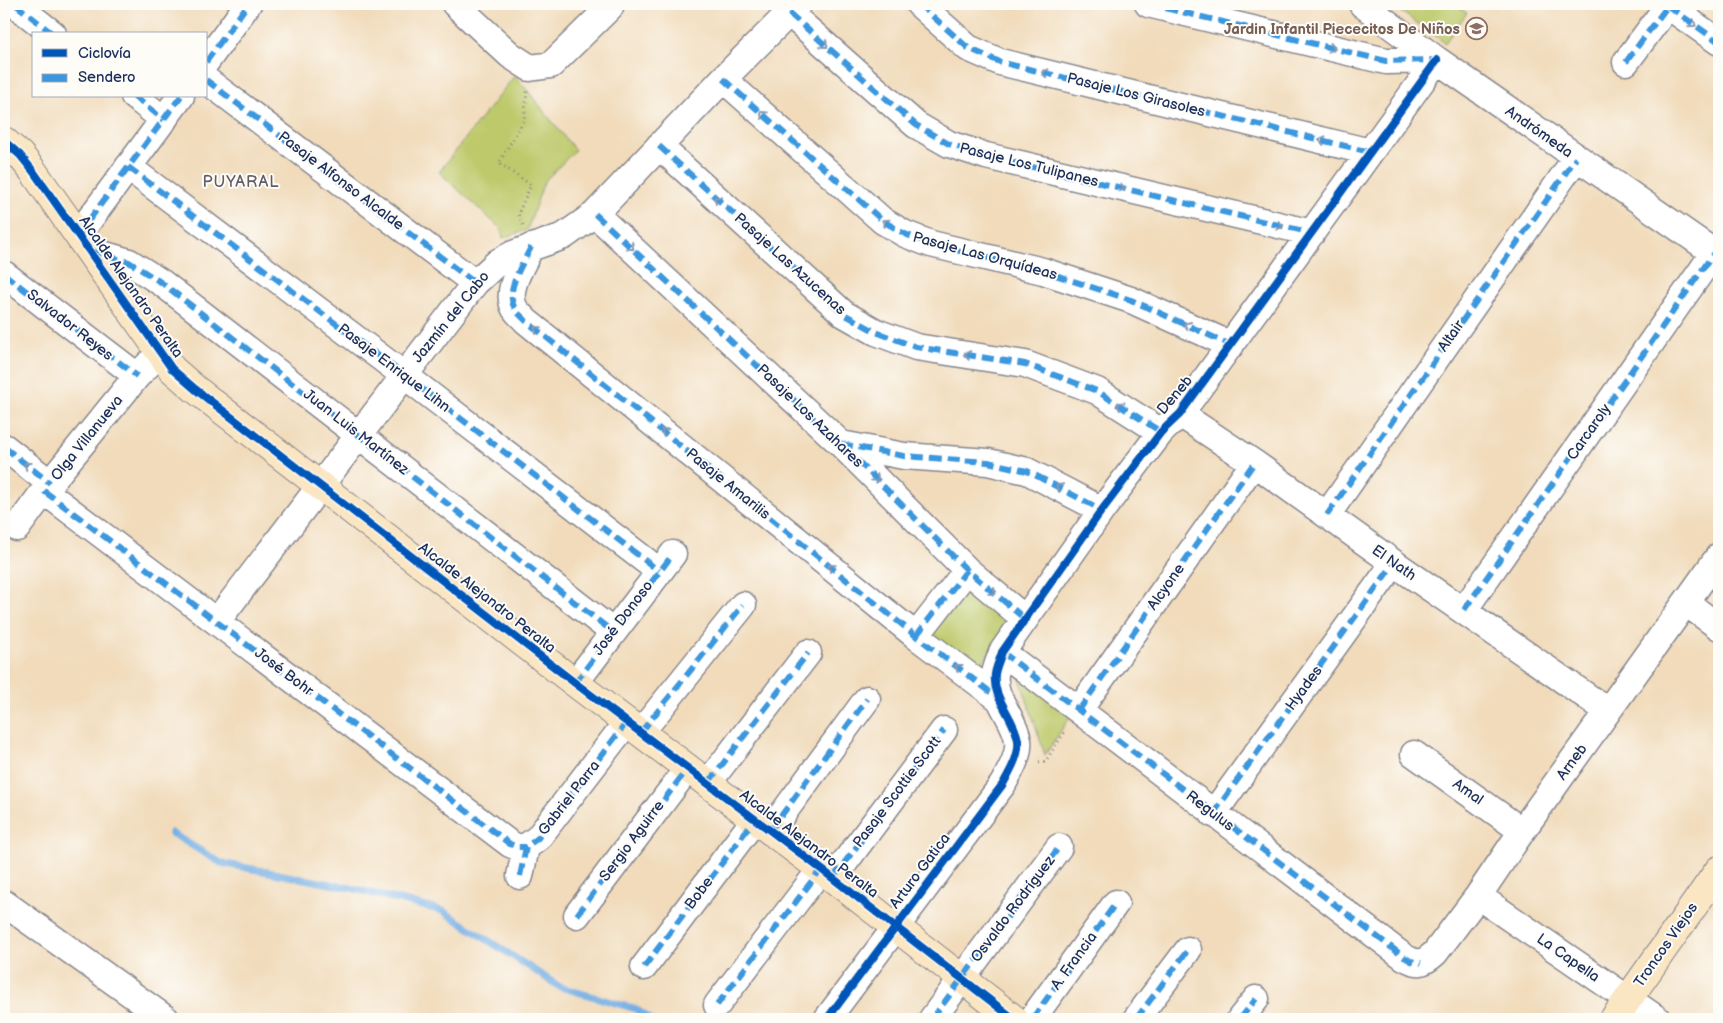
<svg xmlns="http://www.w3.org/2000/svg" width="1723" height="1023" viewBox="0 0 1723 1023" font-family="'Balsamiq Sans',sans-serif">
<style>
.green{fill:#bdc96b;stroke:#6c7c64}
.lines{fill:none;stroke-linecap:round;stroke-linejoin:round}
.stream{stroke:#75afe5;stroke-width:7}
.street-casing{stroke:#86858c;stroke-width:29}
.secondary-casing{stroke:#86858c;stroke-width:30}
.path{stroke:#86858c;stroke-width:3;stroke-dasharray:1 4;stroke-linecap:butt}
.street{stroke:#fff;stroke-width:26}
.secondary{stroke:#fbe6c4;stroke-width:28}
.quiet{stroke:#3a97de;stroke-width:6;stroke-dasharray:12 6;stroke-linecap:butt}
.cycleway-casing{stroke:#fdfcf7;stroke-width:11}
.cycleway{stroke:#0057b8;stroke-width:8}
.oneway{stroke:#8d97ae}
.labels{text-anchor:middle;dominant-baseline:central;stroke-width:4;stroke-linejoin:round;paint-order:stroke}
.education-label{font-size:15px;font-weight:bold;fill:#785e54;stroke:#fdfcf7;text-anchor:end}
.street-label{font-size:15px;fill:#1b2f5e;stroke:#fdfcf7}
.neighbourhood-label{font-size:16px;letter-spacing:1px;fill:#645d68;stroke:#fdfcf7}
</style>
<rect width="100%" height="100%" fill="#fdfcf7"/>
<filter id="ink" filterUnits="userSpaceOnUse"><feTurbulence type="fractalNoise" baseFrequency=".02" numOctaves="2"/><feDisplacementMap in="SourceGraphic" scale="10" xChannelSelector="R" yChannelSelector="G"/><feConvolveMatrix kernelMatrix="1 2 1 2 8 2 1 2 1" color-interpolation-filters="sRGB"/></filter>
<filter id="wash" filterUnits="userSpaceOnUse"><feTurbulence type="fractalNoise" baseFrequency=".0096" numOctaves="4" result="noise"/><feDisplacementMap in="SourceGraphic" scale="20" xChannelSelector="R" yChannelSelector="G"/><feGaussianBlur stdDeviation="1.12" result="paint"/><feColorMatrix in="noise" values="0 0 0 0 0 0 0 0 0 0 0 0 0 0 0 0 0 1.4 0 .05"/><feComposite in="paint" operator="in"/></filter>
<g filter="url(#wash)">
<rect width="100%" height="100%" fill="#f1dbbb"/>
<path class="green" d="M1390,4H1453L1467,13L1445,43Z
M515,75L575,150L544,182L527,230L503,238L501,229L439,172Z
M966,585L1008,624L984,659L982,673L930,635Z
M1019,676L1073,713L1045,755Z"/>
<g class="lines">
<path class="stream" d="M171,833L221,863L351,888L443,911L560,987L636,1009L650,1019"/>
</g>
</g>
<g filter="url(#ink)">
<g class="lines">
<defs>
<path id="street" d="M15,4L53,34
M455,4L510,55L530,68L551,65L610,7V4
M919,4L968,48L1000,62L1370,152
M1148,4L1386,61L1437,60
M1362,4L1437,60L1719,256
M1668,6L1719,42
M789,13L916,125L949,144L986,156L1312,233
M206,62L248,4
M1626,62L1669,4
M723,79L883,221L905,234L931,244L1043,271L1131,300L1231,345
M206,80L475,283
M134,96L164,120
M659,146L844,314L876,332L916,347L1025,364L1097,391L1161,432
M128,167L404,375L659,571
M595,214L841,444L967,570L1025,619
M78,235L181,96
M531,247C523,264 504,290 515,309C518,314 523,317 526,321L916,636L997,697
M88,250L129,262L162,283L613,632
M4,274L137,376
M1180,414L1254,463L1394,563L1608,711
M841,444L904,456L988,462L1027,471L1102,510
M4,447L50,483
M44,491L510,844L517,847H526
M1327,515L1576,158
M17,528L50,483L137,376L160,353
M1686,603L1719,627
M1464,610L1714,253
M217,621L475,283L498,262L513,254L564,236L595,214L723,79L798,4
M916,636L967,570
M1002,652L1404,957C1418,965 1423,964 1435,953L1478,896L1522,831L1719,556
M575,683L673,554
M1079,710L1254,463
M641,732L743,605
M1414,754L1522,831
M708,783L808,653
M1213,814L1394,563
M770,831L867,699
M520,876L526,847L538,838L627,722
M833,878L944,730
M1478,896L1657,1019
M4,903L166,1019
M577,915L688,768
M644,967L755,819
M717,1005L821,869
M827,1019L1003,784C1010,771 1020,755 1018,740C1014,716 992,699 995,674C996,667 1000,659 1002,652L1102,510L1161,432L1180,414L1437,60
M932,1019L1059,847
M1032,1019L1116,903
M1136,1019L1188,950
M1240,1019L1256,999"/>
<path id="secondary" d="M4,141L20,155L33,171L172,369L195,389L575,683L821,869L1014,1019
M1614,1019L1719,870"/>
</defs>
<use href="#street" class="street-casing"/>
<use href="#secondary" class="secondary-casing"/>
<path class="path" d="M523,225L518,214L531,185L499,163L524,120L527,91
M1039,762H1045L1066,730"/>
<use href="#street" class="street"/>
<use href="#secondary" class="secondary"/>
<path class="quiet" d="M15,4L53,34
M919,4L968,48L1000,62L1370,152
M1148,4L1386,61L1437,60
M1668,6L1719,42
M789,13L916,125L949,144L986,156L1312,233
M206,62L248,4
M1626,62L1669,4
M723,79L883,221L905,234L931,244L1043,271L1131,300L1231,345
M206,80L475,283
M134,96L164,120
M659,146L844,314L876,332L916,347L1025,364L1097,391L1161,432
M128,167L404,375L659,571
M595,214L841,444L967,570L1025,619
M78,235L181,96
M531,247C523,264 504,290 515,309C518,314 523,317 526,321L916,636L997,697
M90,251L129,262L162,283L613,632
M4,274L137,376
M841,444L904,456L988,462L1027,471L1102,510
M4,447L50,483
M44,491L510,844L517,847H526
M1327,515L1576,158
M1464,610L1714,253
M916,636L967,570
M1002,652L1404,957L1411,961L1421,963
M575,683L673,554
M1079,710L1254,463
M641,732L743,605
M708,783L808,653
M1213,814L1394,563
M770,831L867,699
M520,876L526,847L538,838L627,722
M833,878L944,730
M577,915L688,768
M644,967L755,819
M717,1005L821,869
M932,1019L1059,847
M1032,1019L1116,903
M1136,1019L1188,950
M1240,1019L1256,999"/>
<defs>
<path id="cycleway" d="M4,141L20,155L33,171L172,369L195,389L575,683L821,869L1014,1019
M827,1019L1003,784C1010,771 1020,755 1018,740C1014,716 992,699 995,674C996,667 1000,659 1002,652L1102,510L1161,432L1180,414L1437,60"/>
</defs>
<use href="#cycleway" class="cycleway-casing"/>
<use href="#cycleway" class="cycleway"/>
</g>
<defs><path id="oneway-chevron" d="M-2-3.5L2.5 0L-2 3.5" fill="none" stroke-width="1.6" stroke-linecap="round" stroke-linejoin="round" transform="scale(1.25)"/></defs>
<g class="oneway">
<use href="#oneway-chevron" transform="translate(1693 24) rotate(35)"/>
<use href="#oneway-chevron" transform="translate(825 45) rotate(41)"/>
<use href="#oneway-chevron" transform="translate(1332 48) rotate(14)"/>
<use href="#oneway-chevron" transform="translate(1045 73) rotate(-166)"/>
<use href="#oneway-chevron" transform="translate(763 114) rotate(-138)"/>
<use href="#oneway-chevron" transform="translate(1322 140) rotate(-166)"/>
<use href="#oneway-chevron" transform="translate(1122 188) rotate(13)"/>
<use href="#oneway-chevron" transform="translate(717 199) rotate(-138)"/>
<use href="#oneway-chevron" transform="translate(885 222) rotate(-146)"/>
<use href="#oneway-chevron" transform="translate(1280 226) rotate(13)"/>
<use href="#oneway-chevron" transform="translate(631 247) rotate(43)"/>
<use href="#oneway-chevron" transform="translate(1187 325) rotate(-155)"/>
<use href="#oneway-chevron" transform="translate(537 329) rotate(-141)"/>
<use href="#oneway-chevron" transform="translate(967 355) rotate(-171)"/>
<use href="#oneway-chevron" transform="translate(1120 405) rotate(-148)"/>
<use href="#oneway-chevron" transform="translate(664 431) rotate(-141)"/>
<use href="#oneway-chevron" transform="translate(27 465) rotate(-142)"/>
<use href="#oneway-chevron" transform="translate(876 479) rotate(45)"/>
<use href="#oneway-chevron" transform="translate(1059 487) rotate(-153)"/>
<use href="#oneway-chevron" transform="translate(831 567) rotate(-141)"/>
<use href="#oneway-chevron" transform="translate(993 592) rotate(40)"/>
<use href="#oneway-chevron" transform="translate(958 667) rotate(-143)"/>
</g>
</g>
<defs>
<symbol id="school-ring" viewBox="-11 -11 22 22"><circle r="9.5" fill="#fdfcf7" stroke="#8d6e63" stroke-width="1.5"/><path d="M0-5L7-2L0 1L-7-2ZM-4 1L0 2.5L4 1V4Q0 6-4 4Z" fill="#8d6e63"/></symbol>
</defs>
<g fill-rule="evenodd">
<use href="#school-ring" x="1464" y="16" width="25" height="25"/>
</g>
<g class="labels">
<g class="education-label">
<text x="1460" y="29">Jardin Infantil Piececitos De Niños</text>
</g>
<g class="street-label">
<text transform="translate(1136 95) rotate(14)">Pasaje Los Girasoles</text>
<text transform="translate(1539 132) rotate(35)">Andrómeda</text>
<text transform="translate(1029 165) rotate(14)">Pasaje Los Tulipanes</text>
<text transform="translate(341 181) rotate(37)">Pasaje Alfonso Alcalde</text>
<text transform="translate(985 256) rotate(15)">Pasaje Las Orquídeas</text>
<text transform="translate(790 264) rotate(42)">Pasaje Las Azucenas</text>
<text transform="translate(131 287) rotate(55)">Alcalde Alejandro Peralta</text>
<text transform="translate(451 317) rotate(-51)">Jazmín del Cabo</text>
<text transform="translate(70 325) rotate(38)">Salvador Reyes</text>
<text transform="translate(1451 336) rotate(-55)">Altair</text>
<text transform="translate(394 368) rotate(37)">Pasaje Enrique Lihn</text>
<text transform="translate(1175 395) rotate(-50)">Deneb</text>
<text transform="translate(810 416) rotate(44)">Pasaje Los Azahares</text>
<text transform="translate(356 432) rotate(38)">Juan Luis Martínez</text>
<text transform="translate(1589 432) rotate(-55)">Carcaroly</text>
<text transform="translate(87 438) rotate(-51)">Olga Villanueva</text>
<text transform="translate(728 484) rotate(39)">Pasaje Amarilis</text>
<text transform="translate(1394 563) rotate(35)">El Nath</text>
<text transform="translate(1166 587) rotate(-55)">Alcyone</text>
<text transform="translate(487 598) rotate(38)">Alcalde Alejandro Peralta</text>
<text transform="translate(623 618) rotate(-53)">José Donoso</text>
<text transform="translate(284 672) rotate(37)">José Bohr</text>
<text transform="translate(1304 688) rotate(-54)">Hyades</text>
<text transform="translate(1572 762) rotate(-54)">Arneb</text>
<text transform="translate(897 792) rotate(-53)">Pasaje Scottie Scott</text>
<text transform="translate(1468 792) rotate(35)">Amal</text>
<text transform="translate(569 798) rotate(-52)">Gabriel Parra</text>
<text transform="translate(1210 811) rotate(37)">Regulus</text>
<text transform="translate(632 841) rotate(-53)">Sergio Aguirre</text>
<text transform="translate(809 844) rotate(37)">Alcalde Alejandro Peralta</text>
<text transform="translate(920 871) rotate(-53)">Arturo Gatica</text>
<text transform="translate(699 893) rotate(-53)">Bobe</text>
<text transform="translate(1013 909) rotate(-53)">Osvaldo Rodríguez</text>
<text transform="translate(1666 945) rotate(-55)">Troncos Viejos</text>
<text transform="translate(1568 958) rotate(35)">La Capella</text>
<text transform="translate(1074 961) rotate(-54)">A. Francia</text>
</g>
<g class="neighbourhood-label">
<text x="241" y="182">PUYARAL</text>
</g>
</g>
<rect width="1723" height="1023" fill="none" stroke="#fdfcf7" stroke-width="20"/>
<rect x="32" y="32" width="175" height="65" fill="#fdfcf7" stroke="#a3aaba"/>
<rect x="42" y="49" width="25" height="8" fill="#0057b8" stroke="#a3aaba"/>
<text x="78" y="58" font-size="15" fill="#1b2f5e">Ciclovía</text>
<rect x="42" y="74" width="25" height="8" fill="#3a97de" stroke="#a3aaba"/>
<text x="78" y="82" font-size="15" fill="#1b2f5e">Sendero</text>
</svg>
